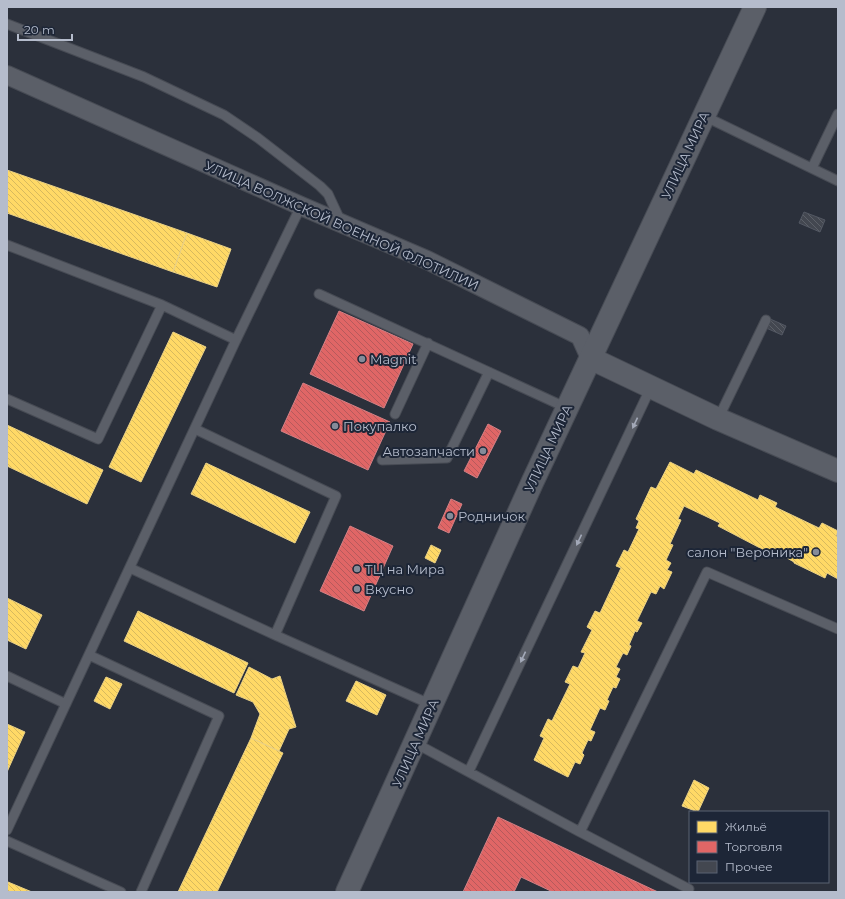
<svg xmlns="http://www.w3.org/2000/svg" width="845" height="899" viewBox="0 0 845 899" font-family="Montserrat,sans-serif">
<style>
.homes{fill:url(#homes-back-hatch);stroke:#e9d085}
.shops{fill:url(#shops-back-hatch);stroke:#d38085}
.building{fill:url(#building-back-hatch);stroke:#535863}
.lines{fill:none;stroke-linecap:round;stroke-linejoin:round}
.service-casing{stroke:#474b54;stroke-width:11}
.minor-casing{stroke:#474b54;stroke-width:20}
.tertiary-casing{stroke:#474b54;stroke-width:24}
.service{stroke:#5b5f68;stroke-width:9}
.minor{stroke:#5b5f68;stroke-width:18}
.tertiary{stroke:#5b5f68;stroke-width:22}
.oneway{fill:#a3a9b8}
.poi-dot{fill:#858b99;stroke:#1d2637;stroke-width:1.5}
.labels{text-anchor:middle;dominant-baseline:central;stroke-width:4;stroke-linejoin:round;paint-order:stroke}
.street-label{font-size:13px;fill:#b5bccc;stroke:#1d2637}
.poi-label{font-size:13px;fill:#b5bccc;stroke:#1d2637;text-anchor:start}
</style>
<defs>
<pattern id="homes-back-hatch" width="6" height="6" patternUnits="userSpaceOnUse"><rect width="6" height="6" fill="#ffd966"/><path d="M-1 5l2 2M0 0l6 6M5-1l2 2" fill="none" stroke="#d7b95e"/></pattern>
<pattern id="shops-back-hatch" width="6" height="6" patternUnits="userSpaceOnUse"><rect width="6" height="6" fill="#e06666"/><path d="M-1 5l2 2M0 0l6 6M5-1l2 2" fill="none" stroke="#b65a5c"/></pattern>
<pattern id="building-back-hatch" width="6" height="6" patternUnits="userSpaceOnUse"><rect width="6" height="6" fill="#434750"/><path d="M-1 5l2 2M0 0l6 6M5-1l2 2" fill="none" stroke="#5c6068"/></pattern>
</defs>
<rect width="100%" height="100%" fill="#2b303b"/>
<path class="homes" d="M7,170L187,233L173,272L7,213Z
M187,233L231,249L217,287L173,272Z
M173,332L206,347L141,482L109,467Z
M7,425L103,470L87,504L7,466Z
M670,462L694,474L696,470L758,500L760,495L777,503L775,507L819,528L822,523L838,531L836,536L838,537V579L827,573L825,578L794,563V562L787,558L788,556L774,548L772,552L765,548L764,550L718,526L720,523L684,506L678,519L681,520L670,544L673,545L666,560L671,563L667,570L672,572L664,589L660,586L656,594L651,592L637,621L642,623L637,632L635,631L629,645L631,646L627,655L623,653L616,667L620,669L616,677L620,679L616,688L613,687L607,700L609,701L605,710L600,708L590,730L595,732L591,741L588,740L582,753L584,755L580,764L575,762L568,777L534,760L544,738L540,736L548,719L552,721L570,684L565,682L573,666L578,668L585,653L581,652L592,630L587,627L595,611L600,613L621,568L616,566L624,550L628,552L639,529L636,528L639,521L636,519L651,487L656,489Z
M206,463L310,512L295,543L191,494Z
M431,545L441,550L435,563L425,558Z
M7,598L42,615L26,649L7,640Z
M138,611L248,663L234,693L124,641Z
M249,667L272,679L280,676L296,727L289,729L279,751L251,738L260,714L253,702L236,695Z
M106,677L122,684L110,709L94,701Z
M356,681L386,695L377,715L346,701Z
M7,724L25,732L7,772Z
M251,738L283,753L217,892H178Z
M694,780L709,788L698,812L682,806Z
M8,882L32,892H7Z"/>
<path class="shops" d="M339,311L413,344L384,408L310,374Z
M303,383L390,422L368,470L281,431Z
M488,424L501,431L477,478L464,471Z
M451,499L462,504L449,533L438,528Z
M350,526L393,546L364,611L320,591Z
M498,817L658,892H553L521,877L514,892H463Z"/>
<path class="building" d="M804,212L825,220L820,232L799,223Z
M768,318L786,326L782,335L764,327Z"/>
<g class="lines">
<defs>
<path id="service" d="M7,24L144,77L224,115L258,138L320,186L328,194L341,222
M704,116L838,181
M812,168L838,114
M7,245L162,305
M319,294L567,408
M236,340L301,206
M7,399L98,439L162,305L236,340L7,830
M395,414L428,343
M718,419L766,320
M195,429L336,496L275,635
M382,460L447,458L489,372
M130,568L275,635L432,705
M89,655L219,716L141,892
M7,676L66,704
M415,743L580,832L707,572L838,629
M469,771L651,387
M580,832L689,889
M7,841L121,892"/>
<path id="minor" d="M7,75L301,206L427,260L580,336L590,358"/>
<path id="tertiary" d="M590,358L718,419L838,471
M347,892L532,483L755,7"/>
</defs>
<use href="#service" class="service-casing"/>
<use href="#minor" class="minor-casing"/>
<use href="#tertiary" class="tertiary-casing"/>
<use href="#service" class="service"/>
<use href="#minor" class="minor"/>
<use href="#tertiary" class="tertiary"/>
</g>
<defs><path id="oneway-solid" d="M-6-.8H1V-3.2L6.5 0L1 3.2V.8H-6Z"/></defs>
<g class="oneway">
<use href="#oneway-solid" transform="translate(635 423) rotate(115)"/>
<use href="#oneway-solid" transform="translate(579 540) rotate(115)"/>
<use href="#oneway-solid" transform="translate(523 657) rotate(115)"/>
</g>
<g class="poi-dot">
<circle cx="362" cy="359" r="4"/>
<circle cx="335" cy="426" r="4"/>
<circle cx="483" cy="451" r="4"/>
<circle cx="450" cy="516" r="4"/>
<circle cx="816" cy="552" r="4"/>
<circle cx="357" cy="569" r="4"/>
<circle cx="357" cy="589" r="4"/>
</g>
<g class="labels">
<g class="street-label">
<text transform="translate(685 155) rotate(-65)">УЛИЦА МИРА</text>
<text transform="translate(342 225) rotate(24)">УЛИЦА ВОЛЖСКОЙ ВОЕННОЙ ФЛОТИЛИИ</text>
<text transform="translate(548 448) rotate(-65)">УЛИЦА МИРА</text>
<text transform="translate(415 743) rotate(-66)">УЛИЦА МИРА</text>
</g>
<g class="poi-label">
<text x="370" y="359">Magnit</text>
<text x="343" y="426">Покупалко</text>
<text x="475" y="451" text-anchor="end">Автозапчасти</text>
<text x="458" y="516">Родничок</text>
<text x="808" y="552" text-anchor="end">салон "Вероника"</text>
<text x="365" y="569">ТЦ на Мира</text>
<text x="365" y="589">Вкусно</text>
</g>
</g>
<rect width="845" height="899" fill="none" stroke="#b5bccc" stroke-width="16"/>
<rect x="689" y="811" width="140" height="72" fill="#1d2637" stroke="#5a6273"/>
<rect x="697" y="821" width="20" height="12" fill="#ffd966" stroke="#5a6273"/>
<text x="725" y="831" font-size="12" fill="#b5bccc">Жильё</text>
<rect x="697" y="841" width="20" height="12" fill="#e06666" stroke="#5a6273"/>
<text x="725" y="851" font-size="12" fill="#b5bccc">Торговля</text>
<rect x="697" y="861" width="20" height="12" fill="#434750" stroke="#5a6273"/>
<text x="725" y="871" font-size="12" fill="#b5bccc">Прочее</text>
<path d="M18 34v6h54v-6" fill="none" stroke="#b5bccc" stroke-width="2"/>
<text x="24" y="34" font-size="12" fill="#b5bccc" stroke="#1d2637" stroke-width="3" paint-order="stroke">20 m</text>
</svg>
